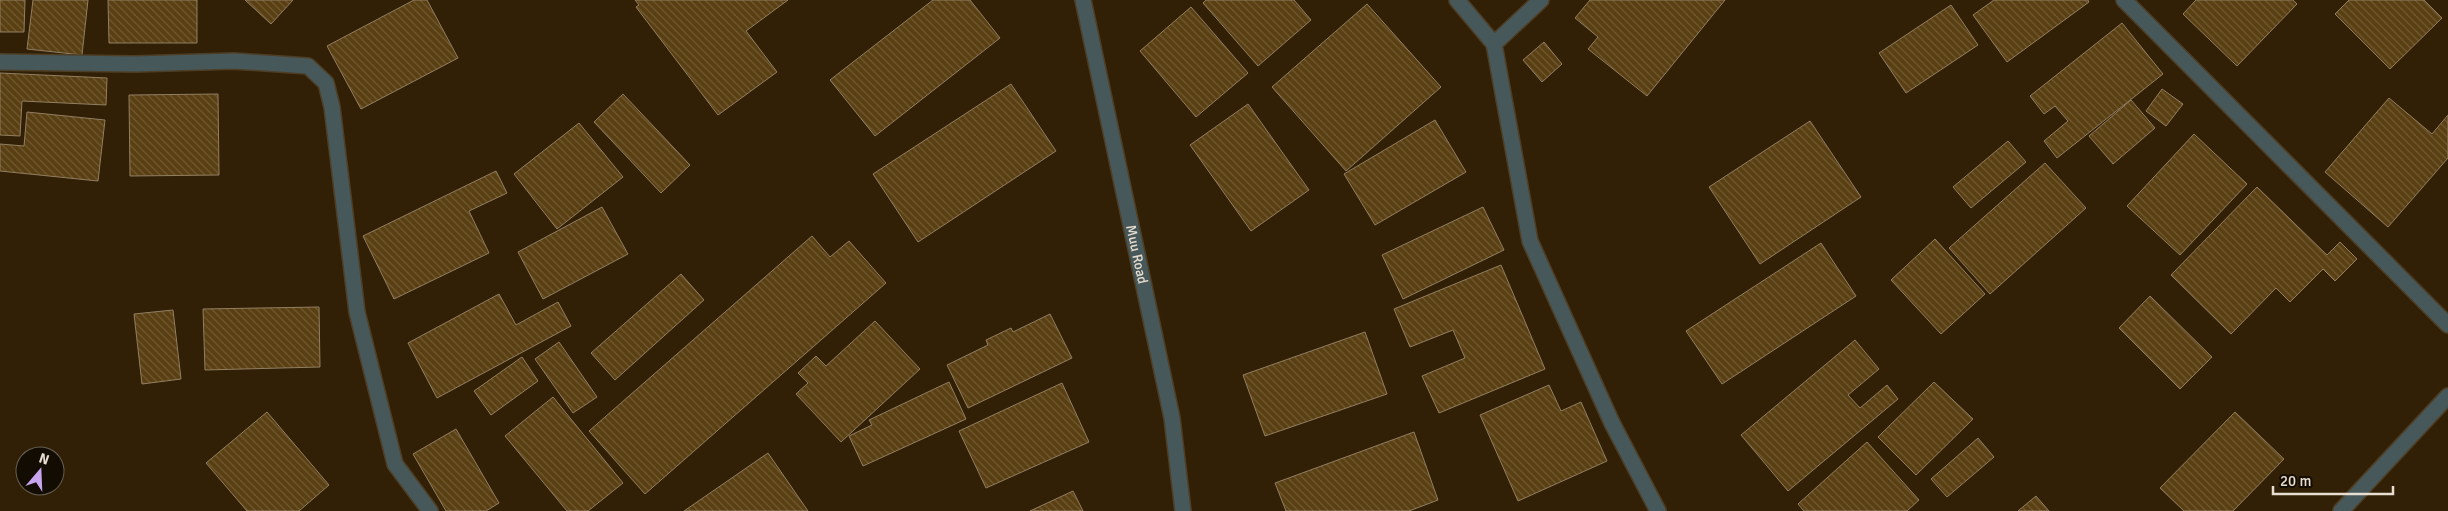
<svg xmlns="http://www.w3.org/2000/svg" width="2448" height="511" viewBox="0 0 2448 511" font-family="Signika,sans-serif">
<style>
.building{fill:url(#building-back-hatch);stroke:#927e62}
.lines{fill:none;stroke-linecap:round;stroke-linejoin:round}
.street-casing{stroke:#4e3e25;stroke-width:18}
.street{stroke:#47585b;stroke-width:15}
.labels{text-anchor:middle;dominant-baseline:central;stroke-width:4.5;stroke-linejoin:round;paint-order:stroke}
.street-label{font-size:14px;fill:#e8ddce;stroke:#130c03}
</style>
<defs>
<pattern id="building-back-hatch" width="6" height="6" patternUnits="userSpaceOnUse" patternTransform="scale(1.25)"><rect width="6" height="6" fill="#593f12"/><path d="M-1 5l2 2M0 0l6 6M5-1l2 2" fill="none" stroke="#715a33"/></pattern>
</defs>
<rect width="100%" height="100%" fill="#312005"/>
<path class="building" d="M0,0H25L24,32H0Z
M33,0H88L82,55L27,49Z
M108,0H197V43H109Z
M245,0H293L271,24Z
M414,0H427L458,58L361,109L327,46Z
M635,0H788L746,31L777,72L718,115L636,7L639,5Z
M933,0H970L1000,38L875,136L830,80Z
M1206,0H1294L1311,20L1258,66L1203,3Z
M1590,0H1725L1647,96L1588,49L1598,37L1575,18Z
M1994,0H2088L2089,2L2007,62L1973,15Z
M2196,0H2293L2297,4L2237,66L2183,14Z
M2349,0H2424L2442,18L2390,69L2335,14Z
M1367,4L1441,87L1346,171L1272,87Z
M1951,5L1978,45L1906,93L1879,53Z
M1191,7L1248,73L1196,117L1140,51Z
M2122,23L2163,74L2057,158L2044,141L2068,121L2055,106L2044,114L2030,96Z
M1544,42L1562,64L1542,82L1523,60Z
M0,73L107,78L106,105L22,101L20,136L0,135Z
M1011,84L1056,151L918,242L873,174Z
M2162,89L2183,104L2166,126L2146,111Z
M218,94L219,175L130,176L129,95Z
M623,94L690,165L661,193L594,122Z
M2389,98L2432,134L2448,115V158L2388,227L2325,172Z
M2131,100L2155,128L2113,164L2089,136Z
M1248,104L1309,190L1251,231L1190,145Z
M27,112L105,120L98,181L0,171V144L24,146Z
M1435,120L1466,172L1375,225L1344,174Z
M1810,121L1861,197L1760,264L1709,187Z
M579,123L623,177L557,229L514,174Z
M2194,134L2247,184L2180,255L2127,206Z
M2008,141L2026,162L1971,208L1953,187Z
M2045,163L2086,208L1990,294L1949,248Z
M496,171L507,193L469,211L489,253L394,299L363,236Z
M2257,187L2327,255L2340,242L2357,259L2335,281L2323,269L2290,302L2276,288L2231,334L2171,275Z
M602,207L628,254L543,299L518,252Z
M1483,207L1504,250L1403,299L1382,255Z
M812,236L830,257L849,241L886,283L645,494L589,431Z
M1935,239L1985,294L1941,334L1891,280Z
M1821,243L1856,296L1722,384L1686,331Z
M1501,265L1545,369L1439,413L1422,376L1465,358L1453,330L1410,347L1394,309Z
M681,274L704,300L615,380L591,353Z
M499,294L516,325L558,302L571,326L437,398L408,343Z
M2150,296L2212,357L2180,389L2119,328Z
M319,307L320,367L205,370L203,309Z
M173,310L181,379L142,384L134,314Z
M1050,314L1072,358L968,408L947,365L988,345L986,340L1011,328L1013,332Z
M875,321L920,369L841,442L796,394L808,383L798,373L816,356L826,366Z
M1365,332L1387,394L1265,436L1243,375Z
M1855,340L1879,369L1848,395L1860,408L1887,385L1898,399L1788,491L1741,435Z
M559,342L597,397L573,413L535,359Z
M522,357L538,381L491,415L474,391Z
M949,382L966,419L863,466L849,436L872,425L869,420Z
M1934,382L1973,419L1916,475L1878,437Z
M1062,383L1089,442L986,488L959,431Z
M1549,385L1561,411L1581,402L1607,461L1518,501L1480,415Z
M553,397L623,483L588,511H567L505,436Z
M267,412L329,485L299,511H247L206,463Z
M2235,412L2284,459L2233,511H2184L2160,488Z
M456,429L499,503L486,511H446L413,454Z
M1414,432L1438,500L1409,511H1286L1275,483Z
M1978,438L1994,457L1947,497L1931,479Z
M1867,442L1919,500L1907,511H1804L1798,504Z
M768,453L808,511H684Z
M1073,491L1083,511H1030Z
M2036,496L2049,511H2018Z"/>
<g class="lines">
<defs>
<g id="street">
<path id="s1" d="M1083,0L1172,418L1183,511"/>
<path d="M1457,0L1494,44L1530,241L1612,423L1658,511"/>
<path d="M2124,0L2448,325"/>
<path d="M1494,44L1541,0"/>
<path d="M0,62L135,64L234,61L308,66L326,83L332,107L357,312L395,464L430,511"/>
<path d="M2341,511L2448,396"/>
</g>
</defs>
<use href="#street" class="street-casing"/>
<use href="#street" class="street"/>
</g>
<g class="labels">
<g class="street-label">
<text stroke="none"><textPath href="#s1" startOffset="260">Muu Road</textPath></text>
</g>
</g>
<g transform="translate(40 471) rotate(19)"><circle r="24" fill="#130c03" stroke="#686054"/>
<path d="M0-4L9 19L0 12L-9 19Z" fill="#c7a6ef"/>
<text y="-8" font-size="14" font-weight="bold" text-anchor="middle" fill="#e8ddce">N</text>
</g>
<path d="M2273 486v8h120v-8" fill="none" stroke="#e8ddce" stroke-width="2.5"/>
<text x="2280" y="486" font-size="15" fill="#e8ddce" stroke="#130c03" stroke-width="4" paint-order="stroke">20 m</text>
</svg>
